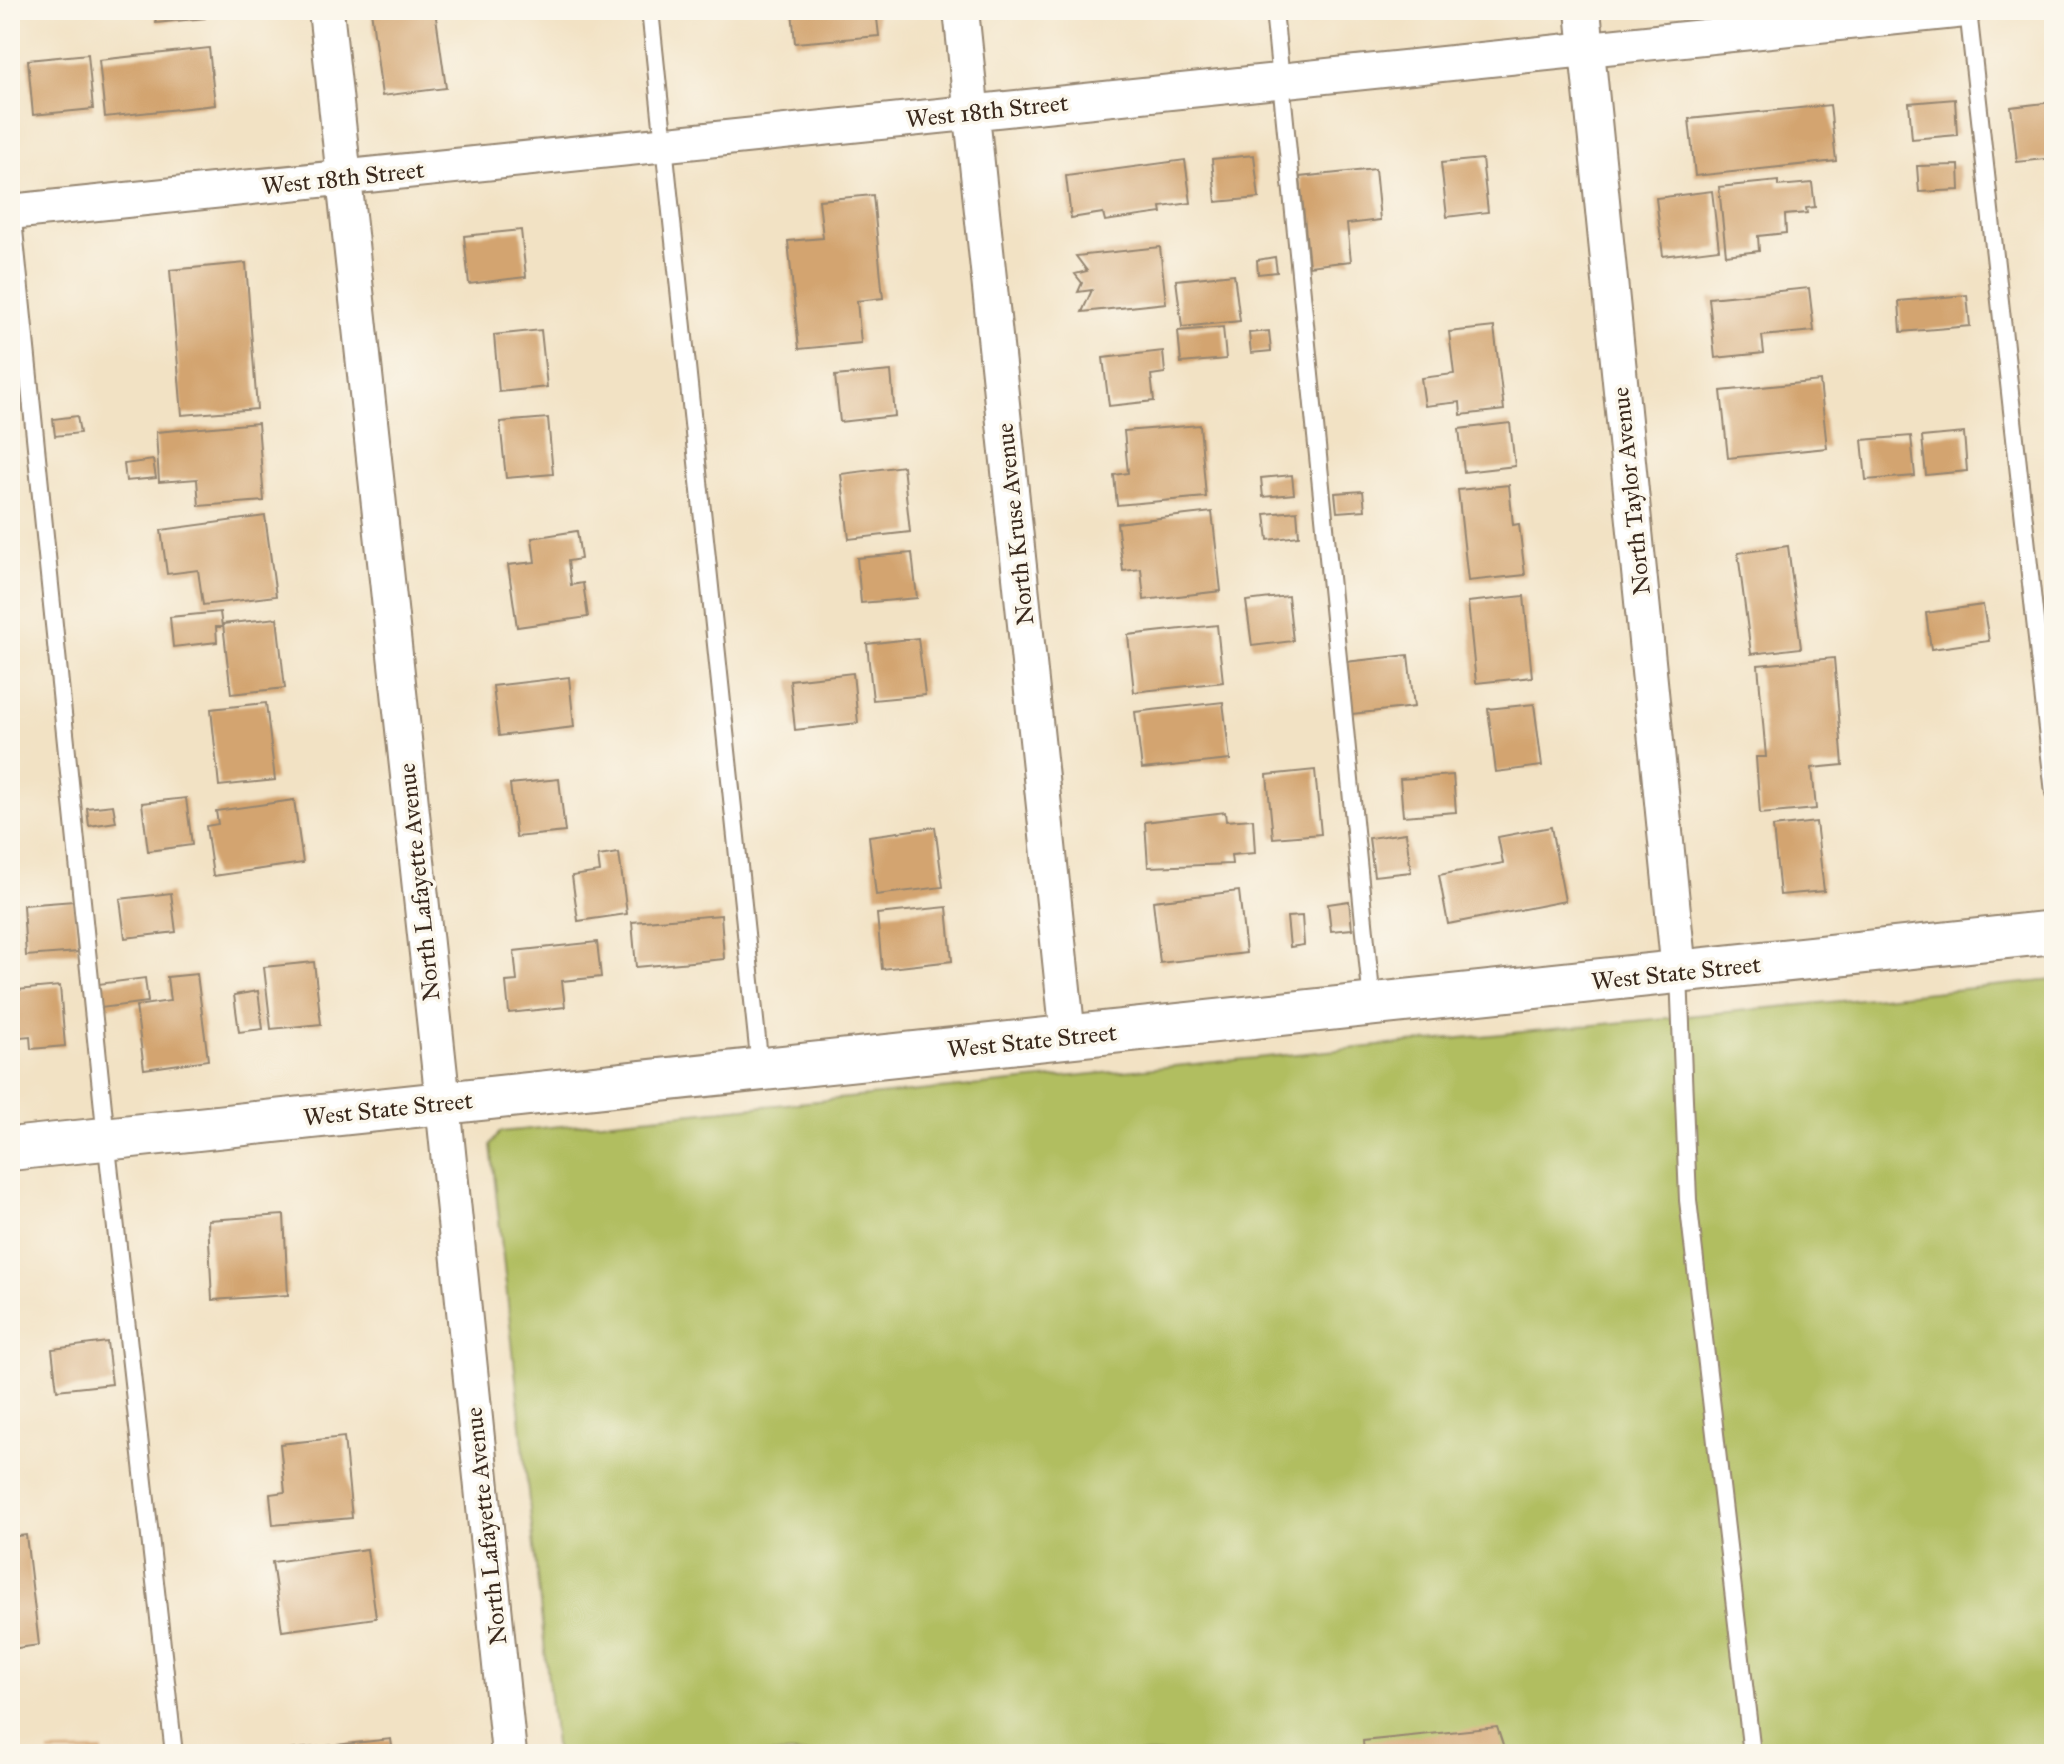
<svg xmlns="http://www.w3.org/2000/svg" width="2064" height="1764" viewBox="0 0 2064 1764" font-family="'IM FELL Great Primer',serif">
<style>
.green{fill:#b1be60;stroke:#76743f;stroke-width:2}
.building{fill:#d3a46f}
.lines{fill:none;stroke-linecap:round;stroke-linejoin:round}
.service-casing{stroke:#968671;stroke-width:20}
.minor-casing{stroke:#968671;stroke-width:38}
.tertiary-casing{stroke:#968671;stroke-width:46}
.service{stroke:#fff;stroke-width:16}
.minor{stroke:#fff;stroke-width:34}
.tertiary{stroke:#fff;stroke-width:42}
.labels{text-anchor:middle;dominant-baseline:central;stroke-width:7;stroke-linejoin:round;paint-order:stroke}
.street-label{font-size:24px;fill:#3b2a1e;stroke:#fbf7ec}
</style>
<rect width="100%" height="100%" fill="#fbf7ec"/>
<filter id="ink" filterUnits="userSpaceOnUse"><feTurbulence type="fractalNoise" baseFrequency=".0125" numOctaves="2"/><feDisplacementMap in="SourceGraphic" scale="16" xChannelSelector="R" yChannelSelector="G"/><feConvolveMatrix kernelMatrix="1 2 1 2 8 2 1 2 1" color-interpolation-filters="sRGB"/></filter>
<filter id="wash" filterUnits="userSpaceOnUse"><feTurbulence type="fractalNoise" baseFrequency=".006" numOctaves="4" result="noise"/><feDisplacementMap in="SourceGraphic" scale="32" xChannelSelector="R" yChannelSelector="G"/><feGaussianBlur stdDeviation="1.8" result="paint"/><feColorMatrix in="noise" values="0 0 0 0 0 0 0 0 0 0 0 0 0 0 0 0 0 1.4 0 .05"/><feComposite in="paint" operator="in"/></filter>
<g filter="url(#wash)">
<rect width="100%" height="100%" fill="#f2e2c4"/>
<path class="green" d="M2054,980V1754H556L491,1145L500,1132Z"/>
<g id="blocks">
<path class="building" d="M154,10H204L205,18L156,23Z
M371,10H435L446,88L382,96Z
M792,10H876L879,36L795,43Z
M209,48L215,105L105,117L99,60Z
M88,54L93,109L33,115L28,60Z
M1955,99L1957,135L1912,139L1909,103Z
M2054,102V158L2017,162L2011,107Z
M1830,105L1836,161L1695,176L1689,119Z
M1254,155L1259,198L1216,202L1212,159Z
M1482,159L1488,212L1447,217L1441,163Z
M1185,160L1191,203L1161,207L1162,213L1105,221L1103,213L1071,218L1066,176Z
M1959,165L1960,190L1919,192L1917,166Z
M1375,169L1380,220L1347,224L1351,261L1309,266L1300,177Z
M1778,181V186L1812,183L1815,207L1806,208L1807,213L1785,215L1786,233L1758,236L1759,251L1726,255L1719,187Z
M1712,191L1719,249L1663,256L1656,198Z
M873,195L883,298L857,301L861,343L799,349L788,241L823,238L819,200Z
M521,230L526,277L469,284L464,236Z
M1160,247L1166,303L1082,312L1092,290L1078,292L1082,283L1075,274L1087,271L1076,256Z
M1275,257L1277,272L1258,274L1257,260Z
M246,263L257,409L182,415L170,270Z
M1234,274L1240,321L1182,327L1176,280Z
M1809,288L1814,331L1762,336L1764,353L1715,358L1709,298Z
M1967,295L1970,326L1901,332L1899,301Z
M1223,327L1226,359L1181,363L1178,331Z
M1494,327L1504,410L1461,415L1460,402L1425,406L1421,378L1454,374L1449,332Z
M541,330L547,387L499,392L494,335Z
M1269,331L1271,351L1251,353L1249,333Z
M1163,351L1165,373L1151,375L1154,401L1109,406L1103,358Z
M891,371L895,416L840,422L835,376Z
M1820,381L1827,448L1728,458L1721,391Z
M77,416L80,433L55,436L53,419Z
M548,418L553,474L506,478L500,422Z
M258,423L264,501L199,506L197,479L159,482L156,432Z
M1510,423L1515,466L1464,472L1459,429Z
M1200,425L1206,497L1117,505L1114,475L1128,473L1124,431Z
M1964,433L1967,471L1926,475L1922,437Z
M1911,436L1915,476L1866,480L1862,440Z
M10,456H13L17,498H10Z
M153,460L156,478L126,481L124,464Z
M903,466L910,532L849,539L841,474Z
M1292,475L1294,494L1263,497L1261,478Z
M1509,485L1513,525L1519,524L1525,575L1468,581L1458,490Z
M1363,491L1365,510L1337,512L1335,493Z
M1297,511L1299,536L1268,540L1265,514Z
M1212,512L1221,591L1144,600L1141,569L1123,571L1117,523Z
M265,516L276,596L203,605L198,570L167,574L161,530Z
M577,531L581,559L568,561L571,585L583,583L588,617L517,627L508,565L535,562L532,538Z
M1788,546L1801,648L1751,654L1738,553Z
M912,553L917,598L861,603L857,558Z
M1288,596L1293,641L1252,646L1246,601Z
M1524,596L1532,677L1476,683L1468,602Z
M1983,605L1989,641L1931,649L1926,613Z
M220,612L222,627H216L217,642L173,647L170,617Z
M277,618L285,688L231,694L223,624Z
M1217,625L1223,682L1134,692L1128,635Z
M918,638L925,695L873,700L867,644Z
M1408,655L1414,707L1352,714L1346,662Z
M1834,658L1843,765L1812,768L1816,809L1760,814L1756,757H1766L1758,665Z
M853,673L858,723L795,730L790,680Z
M569,677L574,727L499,736L493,686Z
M1223,702L1230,760L1142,769L1135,712Z
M266,703L275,780L219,786L211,709Z
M1534,704L1542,766L1496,772L1488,709Z
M1315,770L1321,834L1273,838L1267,775Z
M1453,775L1456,812L1403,816L1400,779Z
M559,779L565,832L516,837L510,784Z
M186,798L192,845L148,851L142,803Z
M294,800L303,863L213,876L206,826L218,824L216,811Z
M113,805L116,822L89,826L87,808Z
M1225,812L1226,821L1253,819L1255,853L1231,855L1232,864L1148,867L1145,822Z
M1816,822L1824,891L1780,895L1773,827Z
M935,827L943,887L876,895L869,836Z
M1551,827L1565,901L1448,924L1439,875L1503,863L1498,837Z
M1406,833L1411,872L1374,876L1369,838Z
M619,853L627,914L578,921L572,876L600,872L598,856Z
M1239,891L1246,953L1160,963L1153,901Z
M171,893L176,932L125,938L120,899Z
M74,901L78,952L26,956L23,905Z
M1349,901L1352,929L1331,931L1328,904Z
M947,907L952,961L882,969L877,914Z
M721,915L724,959L636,967L632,922Z
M1302,916L1304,945L1290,947L1287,917Z
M597,942L601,977L562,981L565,1007L509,1013L506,982L517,981L514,951Z
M314,962L321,1024L271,1029L264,967Z
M197,974L208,1060L144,1069L136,1006L170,1001L167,977Z
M145,978L148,1002L101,1008L98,984Z
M16,980L17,990L60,986L65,1046L31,1049L30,1036L10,1038V981Z
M258,991L263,1029L239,1032L234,995Z
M284,1215L288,1295L212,1300L208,1220Z
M107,1342L112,1384L57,1390L52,1349Z
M344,1437L352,1518L273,1525L270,1494L285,1492L280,1444Z
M26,1535L39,1645L10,1649V1537Z
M367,1549L376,1618L282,1631L272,1562Z
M1497,1727L1506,1754H1364L1363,1741Z
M391,1739L393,1754H271V1752Z
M103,1750V1754H49V1751Z"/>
</g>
</g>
<g filter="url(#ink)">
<use href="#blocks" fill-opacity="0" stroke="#968671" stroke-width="2"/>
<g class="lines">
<defs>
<path id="service" d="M650,10L760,1068
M1274,10L1372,1003
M1968,10L2054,793
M10,190L106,1138L174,1754
M1679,974L1688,1200L1752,1754"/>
<path id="minor" d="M326,10L443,1103L509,1754
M961,10L1068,1037
M1583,10L1679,972
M10,212L1965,10"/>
<path id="tertiary" d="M10,1149L2054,932"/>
</defs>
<use href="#service" class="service-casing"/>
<use href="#minor" class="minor-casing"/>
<use href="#tertiary" class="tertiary-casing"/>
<use href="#service" class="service"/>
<use href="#minor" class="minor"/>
<use href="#tertiary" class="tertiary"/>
</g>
</g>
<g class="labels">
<g class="street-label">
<text transform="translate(987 111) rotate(-6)">West 18th Street</text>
<text transform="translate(343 178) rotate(-6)">West 18th Street</text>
<text transform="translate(1631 491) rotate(-96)">North Taylor Avenue</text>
<text transform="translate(1015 524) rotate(-96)">North Kruse Avenue</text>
<text transform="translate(419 882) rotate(-96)">North Lafayette Avenue</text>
<text transform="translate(1676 973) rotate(-6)">West State Street</text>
<text transform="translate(1032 1041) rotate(-6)">West State Street</text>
<text transform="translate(388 1109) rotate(-6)">West State Street</text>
<text transform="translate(486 1526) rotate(-96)">North Lafayette Avenue</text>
</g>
</g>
<rect width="2064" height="1764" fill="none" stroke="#fbf7ec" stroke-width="40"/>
</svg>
